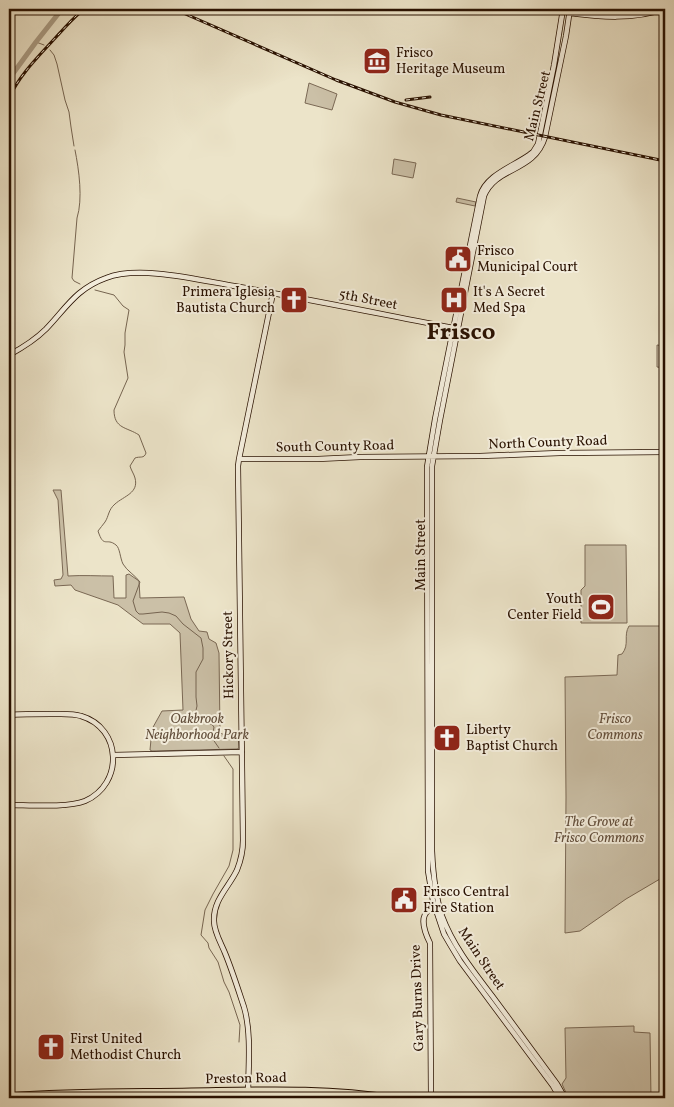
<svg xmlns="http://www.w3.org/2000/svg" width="674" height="1107" viewBox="0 0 674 1107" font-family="Vollkorn,serif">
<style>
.green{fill:#cbc0a7;stroke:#7a6854}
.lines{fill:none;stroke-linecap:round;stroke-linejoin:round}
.stream{stroke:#766450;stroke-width:1}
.river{stroke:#aa9c85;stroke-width:5}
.secondary-casing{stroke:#291101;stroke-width:6}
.primary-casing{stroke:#291101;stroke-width:7}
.secondary{stroke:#f3eddc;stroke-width:4.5}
.primary{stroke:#ece4c9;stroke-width:5}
.rail-casing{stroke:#291101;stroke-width:3}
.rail{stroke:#f3eddc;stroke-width:1;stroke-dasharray:4;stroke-linecap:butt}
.labels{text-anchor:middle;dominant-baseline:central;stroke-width:4;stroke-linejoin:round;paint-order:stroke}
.poi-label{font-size:14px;fill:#291101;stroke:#f3eddc;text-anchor:start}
.street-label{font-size:14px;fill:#291101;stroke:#f3eddc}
.park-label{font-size:14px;font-style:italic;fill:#624e3b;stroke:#f3eddc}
.town-label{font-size:24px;font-weight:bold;fill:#291101;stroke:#f3eddc}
</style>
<rect width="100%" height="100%" fill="#ece4c9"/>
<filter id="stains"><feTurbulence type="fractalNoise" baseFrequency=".004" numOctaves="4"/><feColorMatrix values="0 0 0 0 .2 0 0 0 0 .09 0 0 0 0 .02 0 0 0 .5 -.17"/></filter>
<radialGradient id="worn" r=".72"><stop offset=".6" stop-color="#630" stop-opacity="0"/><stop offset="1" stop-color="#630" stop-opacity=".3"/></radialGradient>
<path class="green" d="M309,83L337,94L332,110L305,103Z
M394,159L416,163L413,178L392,174Z
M457,198L476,202L475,206L456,202Z
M657,345L665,346V368L657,367Z
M53,490H61L68,576C83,575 97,576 113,576L114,598H126V575L129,574L139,581L140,598L184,597L191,619L199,631L207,632L209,639L216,643L219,653L220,732L222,734L238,735L239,748L237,749L152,751L150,750L152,729L162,711L183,710L180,633L170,624H143L118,605L75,590L71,585L55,586L54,580L61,579L63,575L58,500Z
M585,545H626L627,623H581V590L585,586Z
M629,626H665V876L626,899L580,931L565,933L566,797L565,677L617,675L618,655L622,654C630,644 623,636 629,626Z
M634,1026V1032L650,1033L651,1098L568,1097L562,1084L566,1078L565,1028Z"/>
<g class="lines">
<path class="stream" d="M36,42L44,45
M50,50L54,55L57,64L65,100L69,112L71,127L74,146
M75,150C79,170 83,199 77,218L72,278L74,281L80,284
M95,290L114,295L123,306L129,310L125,333V345L124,352L128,378L114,410C114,429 127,427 139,435L146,453C144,459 140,456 135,458L130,466C131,470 134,474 135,478C139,493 124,496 115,504C108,510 109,516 105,522C103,525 100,528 98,531C104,549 106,537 116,545C120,548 120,558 123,564C127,571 135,575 140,582L133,601L136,611L139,614H143L162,612L169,613L176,616L183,624L201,638L203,648V659L196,672V697L197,706L194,719C200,725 210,720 214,727L212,738L219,748
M224,756L233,769V850L229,866L213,894L205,910L201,935L208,943L209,948L218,962L224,982L229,992L240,1025L239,1042"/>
<path class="river" d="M9,79L36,42L62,9"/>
<defs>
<path id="secondary" d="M227,9V11
M232,9V10
M569,13C600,17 634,20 664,9
M9,355C22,348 35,340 46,329C67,307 76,289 106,278C139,265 199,280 234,286C307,299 381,314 454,328
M239,459H318L360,457L480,456L560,453L665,452
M9,715C23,714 37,714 51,714C61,714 72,713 81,716C122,728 124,784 85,801C68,808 28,805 9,805
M113,755L242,752
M248,1098C248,1070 252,1034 244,1007C238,989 232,970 225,953C221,943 214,932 214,921C213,900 229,887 237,870C241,860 243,850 243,840L238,466L239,459L273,293
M431,1098L430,943C426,935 419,918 428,911C428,910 435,908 436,907
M560,1098L553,1086L460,961L451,946L444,934L433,901L428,871V853L427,491V467L435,419L480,196C486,175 512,167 529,155L533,152L538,144L554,65L563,9
M565,1098L557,1084C536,1055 514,1026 493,997C474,972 453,946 442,916C435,895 433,873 432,851V466L440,420L484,196C496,166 534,173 545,137L566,36L570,9"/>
<path id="primary" d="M9,1096C69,1091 131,1092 191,1091C259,1090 326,1087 393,1098
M224,1098H318"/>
</defs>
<use href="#secondary" class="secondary-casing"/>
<use href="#primary" class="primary-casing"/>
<use href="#secondary" class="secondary"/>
<use href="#primary" class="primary"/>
<defs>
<path id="rail" d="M174,9L336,80L395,102L441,115L665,161
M9,98C20,74 39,56 57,36C66,27 74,16 85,9
M406,100L430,97"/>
</defs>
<use href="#rail" class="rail-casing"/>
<use href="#rail" class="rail"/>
</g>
<defs>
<symbol id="museum-square" viewBox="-11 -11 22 22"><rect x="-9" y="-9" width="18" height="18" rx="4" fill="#8f2418" stroke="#f3eddc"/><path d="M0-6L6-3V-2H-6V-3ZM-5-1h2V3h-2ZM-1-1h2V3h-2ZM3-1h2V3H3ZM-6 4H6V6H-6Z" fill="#fff"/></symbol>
<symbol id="civic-square" viewBox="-11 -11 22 22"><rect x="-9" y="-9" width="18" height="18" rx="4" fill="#8f2418" stroke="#f3eddc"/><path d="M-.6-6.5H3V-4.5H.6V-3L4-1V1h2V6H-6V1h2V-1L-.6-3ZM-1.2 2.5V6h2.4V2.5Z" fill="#fff"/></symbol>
<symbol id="church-square" viewBox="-11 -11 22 22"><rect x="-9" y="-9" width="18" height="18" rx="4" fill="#8f2418" stroke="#f3eddc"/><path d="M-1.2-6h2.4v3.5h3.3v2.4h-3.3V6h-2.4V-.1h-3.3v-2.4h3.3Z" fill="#fff"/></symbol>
<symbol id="hospital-square" viewBox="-11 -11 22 22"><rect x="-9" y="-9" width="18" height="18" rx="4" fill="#8f2418" stroke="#f3eddc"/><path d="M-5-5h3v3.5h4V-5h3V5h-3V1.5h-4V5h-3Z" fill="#fff"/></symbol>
<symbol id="stadium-square" viewBox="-11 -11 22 22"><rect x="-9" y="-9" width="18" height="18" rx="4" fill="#8f2418" stroke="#f3eddc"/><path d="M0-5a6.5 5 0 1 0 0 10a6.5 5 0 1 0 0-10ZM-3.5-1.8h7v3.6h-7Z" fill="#fff"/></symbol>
</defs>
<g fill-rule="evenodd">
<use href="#museum-square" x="361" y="45" width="32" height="32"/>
<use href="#civic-square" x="442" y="243" width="32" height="32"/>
<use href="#church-square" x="278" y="284" width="32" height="32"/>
<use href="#hospital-square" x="438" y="284" width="32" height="32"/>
<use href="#stadium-square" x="585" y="591" width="32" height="32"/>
<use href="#church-square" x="431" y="722" width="32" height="32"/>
<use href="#civic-square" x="388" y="884" width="32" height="32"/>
<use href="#church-square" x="35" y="1031" width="32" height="32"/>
</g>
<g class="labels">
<g class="poi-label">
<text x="396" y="53">Frisco<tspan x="396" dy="16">Heritage Museum</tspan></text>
<text x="477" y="251">Frisco<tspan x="477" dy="16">Municipal Court</tspan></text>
<text x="275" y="292" text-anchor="end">Primera Iglesia<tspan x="275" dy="16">Bautista Church</tspan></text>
<text x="473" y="292">It's A Secret<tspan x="473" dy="16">Med Spa</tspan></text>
<text x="582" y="599" text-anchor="end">Youth<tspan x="582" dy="16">Center Field</tspan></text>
<text x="466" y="730">Liberty<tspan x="466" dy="16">Baptist Church</tspan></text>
<text x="423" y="892">Frisco Central<tspan x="423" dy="16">Fire Station</tspan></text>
<text x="70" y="1039">First United<tspan x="70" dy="16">Methodist Church</tspan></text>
</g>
<g class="street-label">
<text transform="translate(538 106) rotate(-76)">Main Street</text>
<text transform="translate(368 300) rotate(11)">5th Street</text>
<text transform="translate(548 443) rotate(-2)">North County Road</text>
<text transform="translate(335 447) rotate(-1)">South County Road</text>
<text transform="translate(421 555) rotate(-90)">Main Street</text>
<text transform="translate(229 655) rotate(-91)">Hickory Street</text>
<text transform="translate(481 959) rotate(56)">Main Street</text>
<text transform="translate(418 998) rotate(-92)">Gary Burns Drive</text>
<text transform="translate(246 1079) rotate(-1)">Preston Road</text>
</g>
<g class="park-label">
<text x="197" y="719">Oakbrook<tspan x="197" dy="16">Neighborhood Park</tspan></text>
<text x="615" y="719">Frisco<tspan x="615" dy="16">Commons</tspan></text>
<text x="599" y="822">The Grove at<tspan x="599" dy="16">Frisco Commons</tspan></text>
</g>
<g class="town-label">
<text x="461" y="333">Frisco</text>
</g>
</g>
<rect width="674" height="1107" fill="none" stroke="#ece4c9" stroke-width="30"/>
<rect x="10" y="10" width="654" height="1087" fill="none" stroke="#291101" stroke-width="2.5"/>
<rect x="15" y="15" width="644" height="1077" fill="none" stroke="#291101"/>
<rect width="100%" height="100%" filter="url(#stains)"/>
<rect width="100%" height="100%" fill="url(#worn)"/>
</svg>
